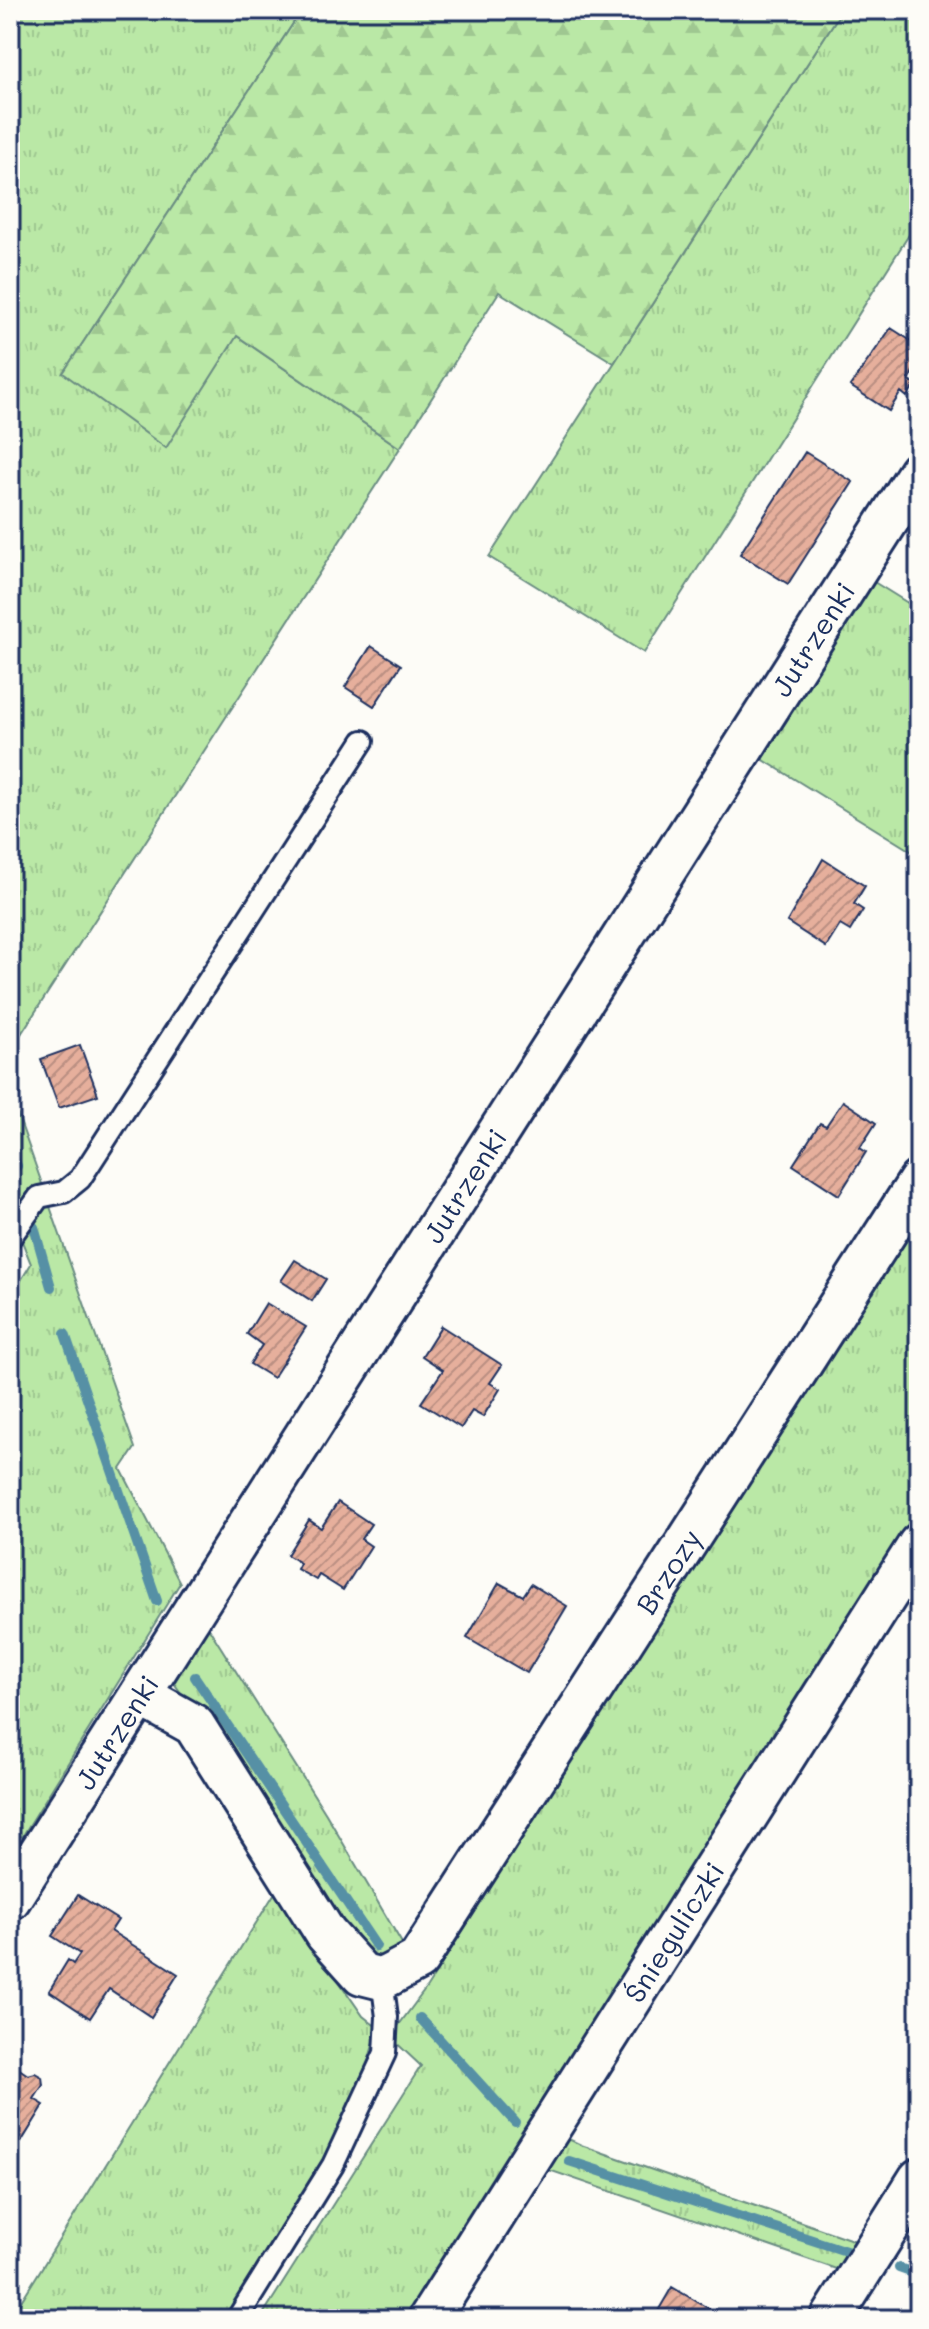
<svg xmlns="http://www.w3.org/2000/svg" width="929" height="2329" viewBox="0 0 929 2329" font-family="Mali,sans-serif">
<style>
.grass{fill:url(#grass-tufts);stroke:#6a8c82;stroke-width:2}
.forest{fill:url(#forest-firs);stroke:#6a8c82;stroke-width:2}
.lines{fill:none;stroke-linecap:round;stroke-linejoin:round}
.stream{stroke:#5690a5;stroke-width:10}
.building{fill:url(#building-hatch);stroke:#1b2f5e;stroke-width:2}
.lane-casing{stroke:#1b2f5e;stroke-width:26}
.street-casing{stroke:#1b2f5e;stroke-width:46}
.lane{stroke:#fdfcf7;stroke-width:20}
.street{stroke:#fdfcf7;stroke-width:40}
.labels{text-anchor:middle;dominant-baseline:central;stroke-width:6;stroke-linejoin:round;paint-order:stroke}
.street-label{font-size:28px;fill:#1b2f5e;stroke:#fdfcf7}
</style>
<defs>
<pattern id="grass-tufts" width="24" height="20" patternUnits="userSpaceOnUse" patternTransform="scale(2)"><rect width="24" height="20" fill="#bae8a6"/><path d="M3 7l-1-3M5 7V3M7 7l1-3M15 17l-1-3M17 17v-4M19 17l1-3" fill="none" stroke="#9fc791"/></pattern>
<pattern id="forest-firs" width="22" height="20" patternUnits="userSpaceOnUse" patternTransform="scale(2)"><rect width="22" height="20" fill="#bae8a6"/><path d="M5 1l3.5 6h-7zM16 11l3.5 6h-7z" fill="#9fc791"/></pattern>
<pattern id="building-hatch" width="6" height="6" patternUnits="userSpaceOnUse" patternTransform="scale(2)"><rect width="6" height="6" fill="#e6af9c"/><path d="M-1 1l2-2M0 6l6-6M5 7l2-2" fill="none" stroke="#ba8f82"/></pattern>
</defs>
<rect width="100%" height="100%" fill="#fdfcf7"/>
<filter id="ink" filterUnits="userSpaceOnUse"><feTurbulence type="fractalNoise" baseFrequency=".0125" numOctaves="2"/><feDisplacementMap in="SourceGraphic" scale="16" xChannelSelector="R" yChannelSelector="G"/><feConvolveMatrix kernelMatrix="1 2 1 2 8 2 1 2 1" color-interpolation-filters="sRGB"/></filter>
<g filter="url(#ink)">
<path class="grass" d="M10,10H302L63,373L237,336L400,448L10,1051Z
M842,10H919V219L644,653L489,557Z
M874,582L919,610V856L762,759Z
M10,1093L135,1448L121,1469L180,1583L22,1837L10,1830V1298L31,1264L10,1211Z
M919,1214V1507L406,2319H260L421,2066L390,2037L427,1987Z
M208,1627L326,1814L403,1945C389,1956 376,1960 360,1950L174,1683Z
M276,1891L363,2016L378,2028L361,2086L325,2158L226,2319H10Z
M560,2135L581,2145L864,2244L845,2272L543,2168Z"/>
<path class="forest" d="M302,10H842L614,363L499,292L400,448L237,336L166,448L63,373Z"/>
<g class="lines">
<path class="stream" d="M10,1149L17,1166
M34,1227L51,1287
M65,1334L157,1601
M195,1677L376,1946
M420,2018L515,2122
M569,2161L849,2252
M899,2268L919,2275"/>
</g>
<path class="building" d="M891,328L919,346V358L909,381L915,384L907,397L901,392L889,411L850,386Z
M805,452L853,482L788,584L740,554Z
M371,646L401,665L374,706L345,687Z
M823,859L865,886L854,904L863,910L850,931L840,925L826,947L787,922Z
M80,1045L98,1095L59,1108L41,1059Z
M843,1101L876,1123L860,1148L866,1152L839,1195L793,1165L820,1123L826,1126Z
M295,1260L326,1279L312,1301L281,1281Z
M266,1303L306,1327L273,1378L250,1364L262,1345L247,1334Z
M441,1326L502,1365L490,1383L500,1389L483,1417L472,1411L461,1428L421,1403L443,1370L422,1356Z
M338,1502L371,1524L361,1539L371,1546L343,1590L319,1575L316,1580L297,1569L300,1563L287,1555L309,1520L321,1528Z
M499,1583L523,1596L531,1584L567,1606L527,1673L467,1638Z
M78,1895L118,1920L111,1931L178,1974L151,2017L109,1989L90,2018L49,1991L68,1960L73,1964L80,1954L52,1936Z
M12,2064L28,2075L35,2073L42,2077L43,2085L34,2099L44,2105L20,2144L10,2137Z
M10,2137L20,2144L10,2160Z
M672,2287L711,2310L705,2319L655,2316Z"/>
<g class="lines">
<defs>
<path id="lane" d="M10,1238L39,1197L64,1192L80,1179L363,741
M237,2319L333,2165L385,2053L387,2017L382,1979"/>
<g id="street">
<path id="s1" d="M142,1696L194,1725L326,1934L362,1974L382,1979L418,1960L919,1181"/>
<path id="s2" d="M10,1899L919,472"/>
<path id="s3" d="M429,2319L919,1544"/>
<path d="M831,2319L919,2179"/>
</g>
</defs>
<use href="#lane" class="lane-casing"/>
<use href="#street" class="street-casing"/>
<use href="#lane" class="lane"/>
<use href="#street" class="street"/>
</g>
</g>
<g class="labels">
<g class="street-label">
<text stroke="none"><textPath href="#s2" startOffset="1494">Jutrzenki</textPath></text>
<text stroke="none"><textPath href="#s2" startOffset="846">Jutrzenki</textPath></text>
<text stroke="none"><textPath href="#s1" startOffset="884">Brzozy</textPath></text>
<text stroke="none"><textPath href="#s2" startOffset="198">Jutrzenki</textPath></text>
<text stroke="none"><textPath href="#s3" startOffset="458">Śnieguliczki</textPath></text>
</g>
</g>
<rect width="929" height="2329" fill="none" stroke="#fdfcf7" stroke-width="40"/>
<rect x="20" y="20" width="889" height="2289" fill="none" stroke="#1b2f5e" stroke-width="3" filter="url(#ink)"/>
</svg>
